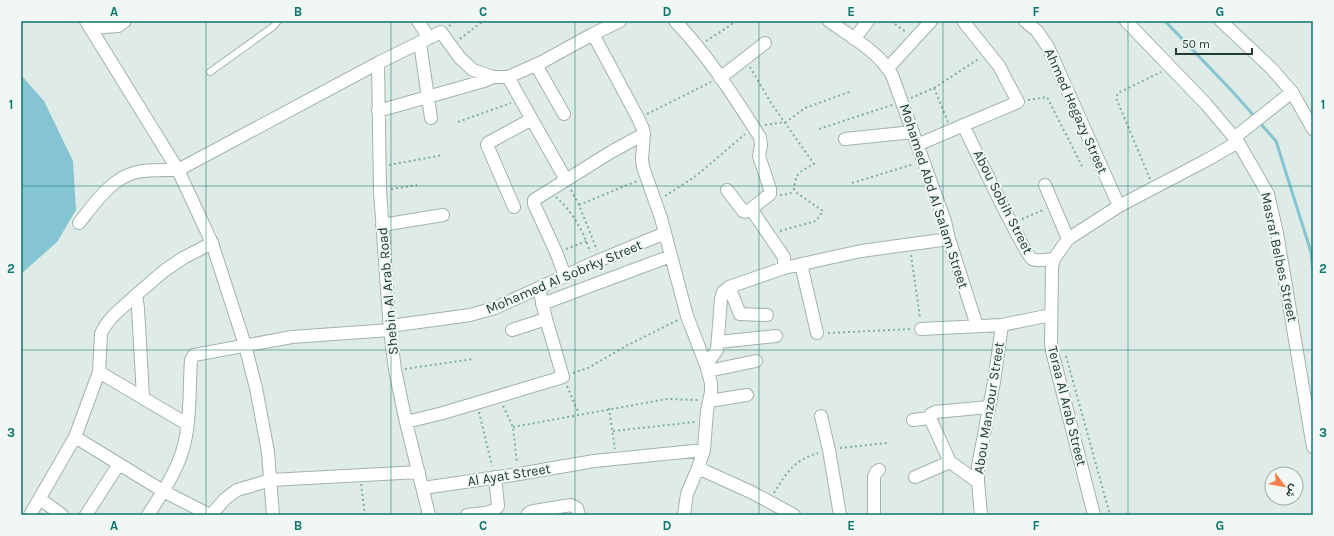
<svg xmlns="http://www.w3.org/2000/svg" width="1334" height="536" viewBox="0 0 1334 536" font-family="Karla,Vazirmatn,sans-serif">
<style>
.water{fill:#85c4d2}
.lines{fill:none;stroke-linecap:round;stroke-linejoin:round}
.stream{stroke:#85c4d2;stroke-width:3}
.service-casing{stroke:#a2b3ad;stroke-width:8}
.minor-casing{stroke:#a2b3ad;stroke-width:14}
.tertiary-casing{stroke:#a2b3ad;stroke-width:14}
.path{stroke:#7eafa1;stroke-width:2;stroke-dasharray:2 3;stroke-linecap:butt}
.service{stroke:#fff;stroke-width:6}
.minor{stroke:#fff;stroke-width:12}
.tertiary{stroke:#fff;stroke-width:12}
.grid{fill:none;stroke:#0f766e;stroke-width:1;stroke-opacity:0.55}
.labels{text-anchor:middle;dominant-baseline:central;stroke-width:4;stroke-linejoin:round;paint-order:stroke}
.street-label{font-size:14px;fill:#203b35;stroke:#f0f7f4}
.neatline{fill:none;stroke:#0f766e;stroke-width:1.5}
.grid-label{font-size:13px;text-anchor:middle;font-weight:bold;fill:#0f766e}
</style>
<rect width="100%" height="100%" fill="#dfebe6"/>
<path class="water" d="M21,75L44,101L73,161L76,210L57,242L21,274Z"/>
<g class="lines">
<path class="stream" d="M1165,21L1232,91L1256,118
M1259,122L1276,141L1311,252L1313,270"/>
<defs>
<path id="service" d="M210,72L274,26L278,21"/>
<path id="minor" d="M418,21L429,38
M675,21C708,55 734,97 760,137L761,145L759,156L770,189V194L751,209L745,212L743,211L727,190
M829,21C851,37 878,51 892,75L945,221L949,239L977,326
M1025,21L1037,31L1048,47L1119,206
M1126,21L1206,104L1238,142L1268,194L1277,233L1313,447
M1221,21L1272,69L1292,92L1313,129
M90,28L118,26L125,21
M593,34L638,118L643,129L644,134L642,159L643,167L661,218L687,316L706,365L711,383V392L707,411L704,450L698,468L687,494L684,515
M854,39L868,21
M420,43L431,118
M378,63L380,191L390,330L395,370L406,422L429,515
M536,65L564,114
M888,68L931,21
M508,77L566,180
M720,78L765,43
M378,111L484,81L493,77
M963,125C971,141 1025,255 1032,259C1038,262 1048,259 1054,259
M1234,138L1292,92
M845,139L913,132
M917,145L1018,102L999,66L963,21
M1045,185L1068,239
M514,207L487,145L488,143L532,119
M751,209L784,257V268
M79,223C95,203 111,178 137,172C151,169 164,170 178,170L378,63L441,32L460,58L473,70L493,77H508L542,62L593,34L620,21
M382,225L443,215
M801,264L817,333
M565,276L556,252L534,204V200L611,152L644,134
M729,287L740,314L767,315
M542,304L671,256
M390,326L470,315L495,308L593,263L665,233
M921,329L1002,325L1051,315
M512,330L546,319
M718,342L776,336
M706,365L717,350L721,299L723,292L729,287L784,268L861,251L949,239
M708,371L756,361
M99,372L101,334C107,318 124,307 136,295
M143,397L138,308L136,295L164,271L183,258L212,243
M709,401L747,395
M821,416L829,450L840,515
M930,418L950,462L978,482
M930,418L931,414L935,412L989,407
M913,420L930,418
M406,422L443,413L563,377L546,319L539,288
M75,437L163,491L210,515
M698,468L751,492L794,515
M915,477L950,462
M423,488L519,474L594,461L704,450
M40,499L62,515
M30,515L75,437L99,372L187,424
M86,515L119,464
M148,515C161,495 176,473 183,449C191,421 189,389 191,360L194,355L292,337L390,330
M211,515L225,499L237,490L271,480L419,472
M467,515C476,514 494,514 498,506L495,477
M527,515L530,512L534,511L571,505L577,508L579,515
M874,515V477L876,472L879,470
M981,515L978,482V466L994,382L1002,325
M1094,515L1052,351L1051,343L1052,267L1054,259L1068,239L1119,206L1205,161L1238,142"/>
<path id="tertiary" d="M86,21L178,170L212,243L245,345L256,388L268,452L273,515"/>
</defs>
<use href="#service" class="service-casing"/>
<use href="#minor" class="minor-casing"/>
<use href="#tertiary" class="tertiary-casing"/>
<path class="path" d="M891,21L906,32
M449,26L455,21
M460,39L483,21
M706,41L731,25L734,21
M750,67L771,103L814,164C799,172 795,173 794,191
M934,88L948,122
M911,98L934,88L980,58
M1028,100L1047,97L1082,166
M647,114L711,82
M458,122L511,103
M765,125L786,122L805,108L852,91
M819,129L892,105
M389,165L443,155
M1150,179L1116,98L1118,93L1161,72
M852,183L914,164
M391,189L417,185
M571,190L579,205L597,250
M780,195L789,194L794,191
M665,196L696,176L745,134
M556,197C572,211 584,232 590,252
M579,205L637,181
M1022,219L1043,210
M780,231L816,221L823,211L794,191
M566,249L587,241
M911,255L920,318
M828,333L911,329
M1066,356L1110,515
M405,369L473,359
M573,373L588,368L628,345L678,320
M567,386L579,414
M503,406L513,427L517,463
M609,408L615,449
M479,412L492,466
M513,427L667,399L699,400
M613,431L695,422
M840,448L887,443
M361,484L365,515
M774,493C787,472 794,460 818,453"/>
<use href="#service" class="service"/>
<use href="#minor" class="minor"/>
<use href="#tertiary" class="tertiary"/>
</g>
<path class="grid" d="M206,21V515M391,21V515M575,21V515M759,21V515M943,21V515M1128,21V515M21,186H1313M21,350H1313"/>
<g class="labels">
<g class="street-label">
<text transform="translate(1076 111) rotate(66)">Ahmed Hegazy Street</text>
<text transform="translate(934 196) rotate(72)">Mohamed Abd Al Salam Street</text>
<text transform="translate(1003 202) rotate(63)">Abou Sobih Street</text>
<text transform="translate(1279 257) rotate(78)">Masraf Belbes Street</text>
<text transform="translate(564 277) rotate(-23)">Mohamed Al Sobrky Street</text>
<text transform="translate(388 291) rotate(-95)">Shebin Al Arab Road</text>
<text transform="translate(1067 406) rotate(76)">Teraa Al Arab Street</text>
<text transform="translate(989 408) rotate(-81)">Abou Manzour Street</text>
<text transform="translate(509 475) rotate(-9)">Al Ayat Street</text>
</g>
</g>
<rect width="1334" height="536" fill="none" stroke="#f0f7f4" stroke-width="44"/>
<g transform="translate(1284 486) rotate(122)"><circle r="19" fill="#f0f7f4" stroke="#9daca8"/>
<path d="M0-3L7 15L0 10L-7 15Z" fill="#f67f52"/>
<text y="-6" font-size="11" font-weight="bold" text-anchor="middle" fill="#203b35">ش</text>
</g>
<path d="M1176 48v6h76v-6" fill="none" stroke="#203b35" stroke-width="2"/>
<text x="1182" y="48" font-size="12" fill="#203b35" stroke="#f0f7f4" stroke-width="3" paint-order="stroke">50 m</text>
<rect x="22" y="22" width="1290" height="492" class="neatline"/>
<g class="grid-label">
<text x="114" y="16">A</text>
<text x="298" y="16">B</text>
<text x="483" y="16">C</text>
<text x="667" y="16">D</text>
<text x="851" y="16">E</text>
<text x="1036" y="16">F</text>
<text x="1220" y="16">G</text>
<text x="11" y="109">1</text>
<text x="1323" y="109">1</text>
<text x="11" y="273">2</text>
<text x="1323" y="273">2</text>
<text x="11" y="437">3</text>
<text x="1323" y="437">3</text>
<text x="114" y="530">A</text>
<text x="298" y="530">B</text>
<text x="483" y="530">C</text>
<text x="667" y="530">D</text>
<text x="851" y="530">E</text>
<text x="1036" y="530">F</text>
<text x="1220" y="530">G</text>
</g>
</svg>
